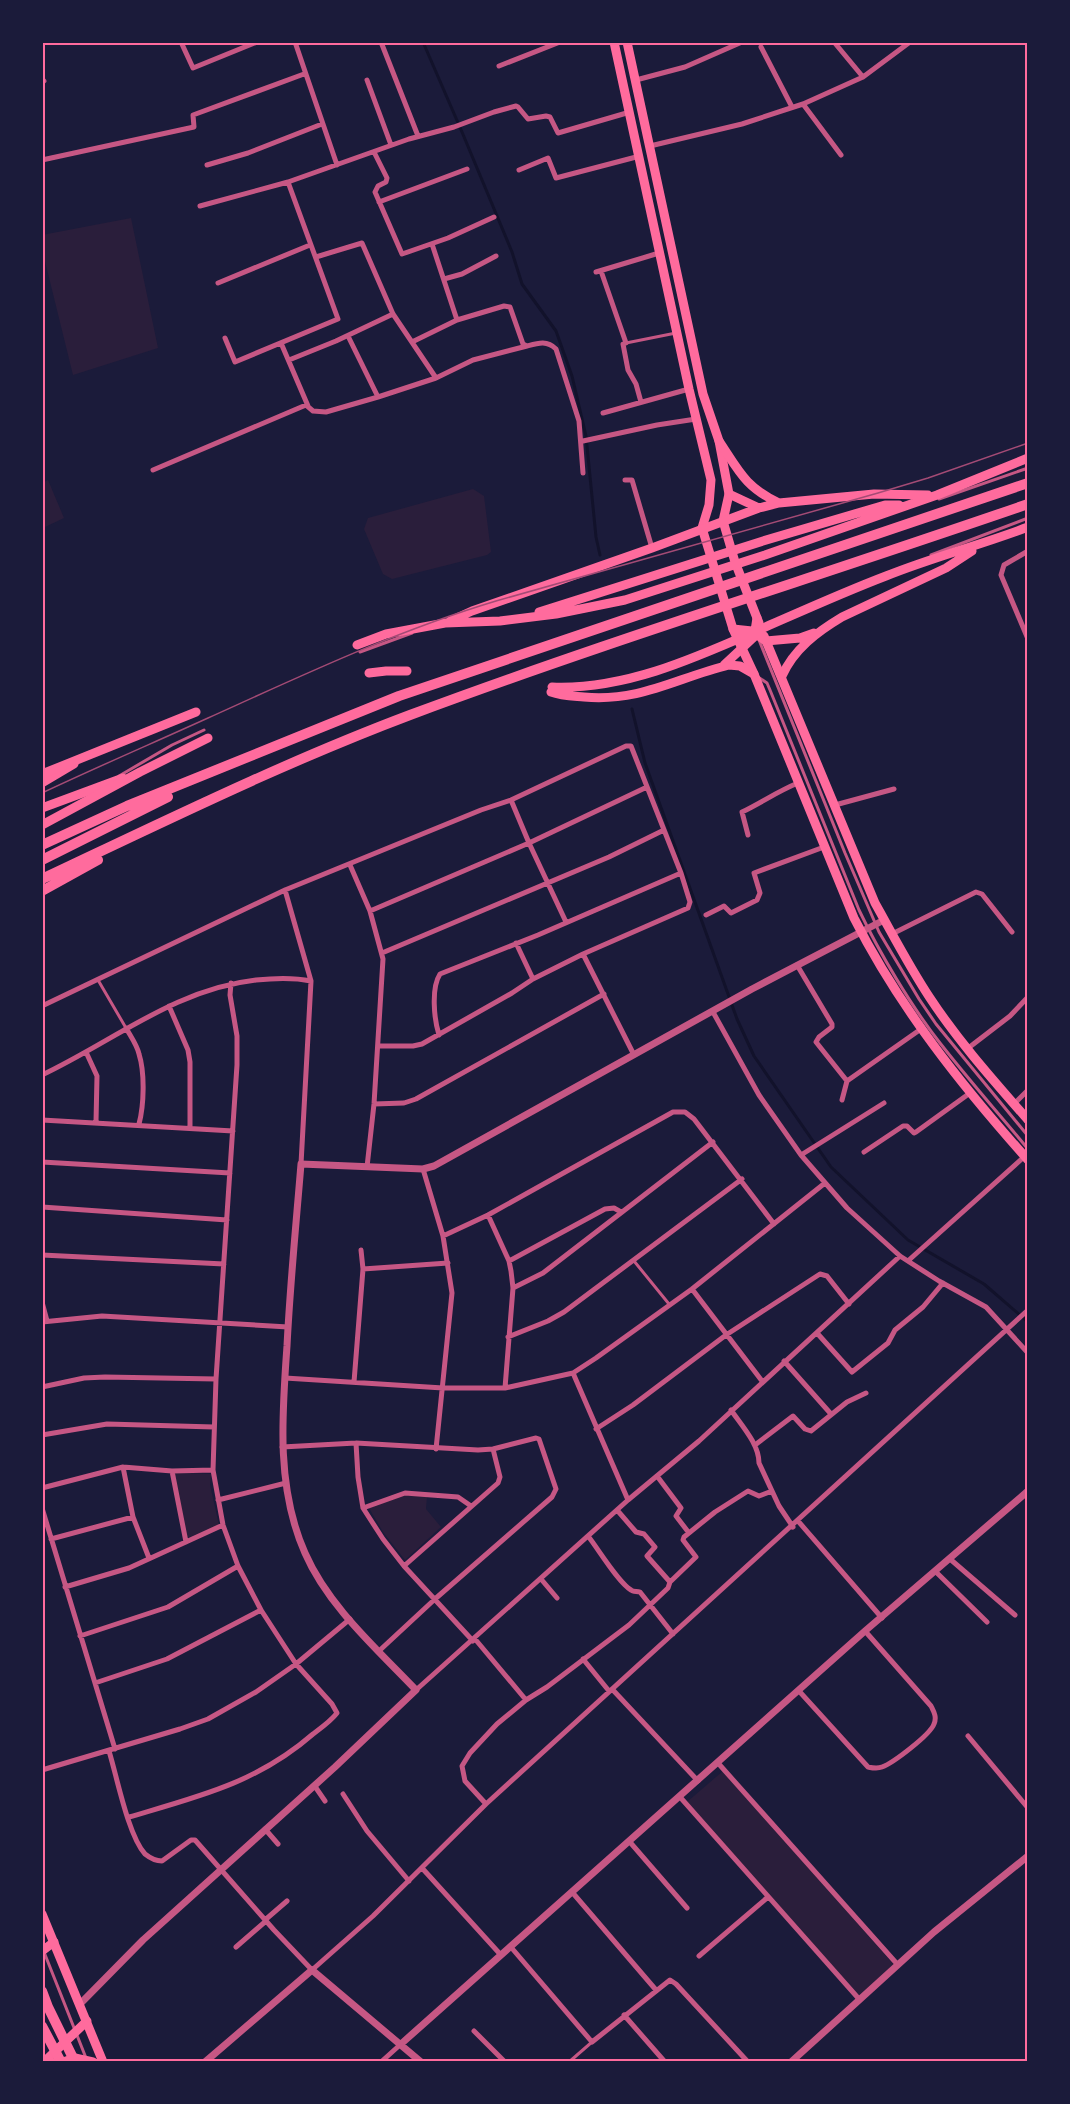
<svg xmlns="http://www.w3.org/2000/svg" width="1070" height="2104" viewBox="0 0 1070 2104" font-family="'Titillium Web',sans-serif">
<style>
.green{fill:#2a1e3b}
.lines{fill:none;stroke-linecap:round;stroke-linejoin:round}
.stream{stroke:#12122b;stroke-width:3}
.service{stroke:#c65784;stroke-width:3}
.minor{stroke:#c65784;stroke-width:5}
.tertiary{stroke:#c65784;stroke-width:7}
.primary{stroke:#ff6b9d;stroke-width:9}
.trunk{stroke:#ff6b9d;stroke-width:9}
.motorway{stroke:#ff6b9d;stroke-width:10}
.tram{stroke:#a44b75;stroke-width:1.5}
.neatline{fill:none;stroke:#ff6b9d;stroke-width:2}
</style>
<rect width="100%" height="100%" fill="#1b1b3a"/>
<path class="green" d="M131,218L158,348L73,375L42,249V235Z
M48,480L64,518L45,527L42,521V483Z
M473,489L484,496L491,552L487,555L392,579L383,574L364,529L368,518Z
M174,1472L211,1474L210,1485L219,1525L187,1538Z
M400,1495L427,1496L426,1509L441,1527L405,1560L383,1532L369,1508Z
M723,1771L895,1966L859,1997L687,1802Z"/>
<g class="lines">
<path class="stream" d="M423,42L462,132L512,252L522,284L556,331L572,376L586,436L596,537L600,555
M632,709L645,763L737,1019L754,1056L831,1167L908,1240L984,1284L1028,1322"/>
<path class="service" d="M626,343L676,333
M939,499L1028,468
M931,555L1028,518
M759,640L845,853L879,932L919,999L936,1024L1028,1136
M360,652L412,633
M758,677L767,683L770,690L859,910C879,952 911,1006 940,1043C968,1079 999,1114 1028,1149
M119,776L172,745L204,730
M98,980L126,1028
M634,1261L669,1304
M44,1952L86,2058
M569,2062L592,2042"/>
<path class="minor" d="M181,42L193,68L257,42
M295,42L337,165
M381,42L418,136
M834,42L863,77
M1027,42L1028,43
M761,47L792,107
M499,66L560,42
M367,80L391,145
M636,80L685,67L742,42
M42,82L44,81
M803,104L841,155
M650,146L742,124L803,104L863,77L910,42
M374,152L387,178L386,182L378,186L375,192L402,254L448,238L494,217
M42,160L194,127L193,115L304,74
M207,165L248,153L322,124
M519,170L548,158L556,178L640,156
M379,202L467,169
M200,206L288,182L409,139L454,127L494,112L516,106L518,107L528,119L546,116L550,117L558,133L630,112
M432,244L457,320
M316,257L362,243L393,314L434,375L436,378L378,397
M601,271L626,343L623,344L628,370L636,384L641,402
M596,272L659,253
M444,279L462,274L496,256
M218,283L310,245
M225,338L235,362L338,319L288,182
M412,342L457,320L504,306L510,307L523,344L527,346C538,343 547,340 556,349L579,421L583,473
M281,343L308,406
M289,360L336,341L393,314
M436,378L473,360L527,346
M603,413L689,389
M583,441L657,425L696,419
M153,470L306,405L313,411L326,412L378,397L348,336
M625,480H632L652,548
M1028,551L1004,565L1001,575L1028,639
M511,800L529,843L566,922
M835,805L894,789
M748,835L742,812C761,803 778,791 798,783
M350,865L370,911L383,959L374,1104L367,1167
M285,890L311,981L301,1164
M370,911L529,843L647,787
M706,915L724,906L731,913L757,900L760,893L754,873L824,847
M892,934L976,892L982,894L1012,932
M516,943L533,979
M382,953L609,857L664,830
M583,954L634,1055
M797,965L832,1024V1027L819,1037L816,1042L847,1081
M42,1006L285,890L481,810L511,800L626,746H631L681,873L690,902L688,908L583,954L533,979L512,993L422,1044L413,1046H378
M169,1006L188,1050L190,1062V1128
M713,1012L759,1095L801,1155L847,1208L900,1256L939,1281L986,1307L1028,1353
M126,1028C131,1037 137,1045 139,1054C145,1073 144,1105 139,1124
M439,1035C434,1019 431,988 440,974L538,935L681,873
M967,1049L1010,1016L1028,997
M86,1052L97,1076L96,1122
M42,1075C114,1041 175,989 256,980C275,978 292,977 311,981
M842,1100L847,1081L921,1029
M374,1104L404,1103L416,1099L604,994
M1014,1104L1028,1090
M42,1120L233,1131
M864,1152L903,1126H907L914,1133L916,1132L970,1093
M801,1155L884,1103
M42,1162L230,1173
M423,1169L443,1236L452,1293L436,1449
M42,1207L227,1220
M488,1215L509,1261L511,1271L513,1288L505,1388
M443,1236L488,1215L673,1112H685L694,1119L774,1224
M361,1250L363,1269L448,1263
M42,1255L224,1264
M909,1260L1025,1156
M509,1261L605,1209L614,1208L621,1212
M513,1288L543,1273L713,1142
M692,1289L762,1381
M42,1302L47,1321
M42,1322L102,1316L288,1327
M817,1333L852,1372L888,1343L895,1330L923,1307L943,1283
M508,1337L548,1321L564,1312L742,1179
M784,1361L831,1414
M573,1373L628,1500
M285,1378L443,1388H505L573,1373L596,1358L692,1289L825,1183
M354,1382L363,1269
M42,1387L84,1378L105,1377L216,1379
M731,1410C742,1426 759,1444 759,1463L779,1506L793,1527
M596,1429L633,1405L726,1335L820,1274L827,1276L849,1304
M42,1435L107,1424L214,1427
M356,1443L358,1477L363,1508L383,1539L404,1566L473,1641
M755,1445L793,1416L805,1429L811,1431L847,1402L866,1393
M282,1447L356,1443L478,1450L493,1449L536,1438L539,1439L556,1489L552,1497L435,1599L379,1651
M123,1467L133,1517L149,1558
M172,1471L186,1542
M657,1476L681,1508L676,1516L689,1533
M42,1488L123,1467L172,1471L213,1470
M218,1500L286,1483
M42,1508L115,1749
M363,1508L405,1493L458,1497L471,1506
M617,1510L636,1532L644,1534L655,1547L647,1556L670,1582
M798,1521L882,1618
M588,1536C599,1550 618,1582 631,1590C633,1592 637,1591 640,1592L673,1634
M51,1539L133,1517
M950,1559L1015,1615
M404,1566L498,1483L500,1477L493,1449
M935,1571L987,1622
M541,1579L557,1598
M65,1587L129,1568L223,1525
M80,1636L168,1607L238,1566
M475,1639L526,1700L547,1687L629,1625L668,1588L670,1582L696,1557L683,1540L684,1537L715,1512L748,1491L759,1496L772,1491
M583,1659L609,1691
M95,1683L167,1659L261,1610
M612,1689L698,1781
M416,1690L628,1500L699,1441L900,1256
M799,1691L868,1767C873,1768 877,1769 882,1767C893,1763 930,1735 934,1724C937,1717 934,1712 931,1706L865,1631
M968,1736L1028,1808
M109,1751C117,1777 128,1835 145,1854C150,1858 156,1861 162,1861L191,1840H195L274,1930L312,1970L373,1916L486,1804L1028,1310
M718,1763L898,1965
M42,1770L180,1729L208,1719L256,1692L296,1664L350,1619
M314,1785L325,1801
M343,1794L367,1831L409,1881
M680,1797L859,1999
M486,1804L465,1781L462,1766L470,1753L497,1724L526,1700
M129,1817C197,1797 257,1783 313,1734C321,1728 331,1721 337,1713L332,1704L296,1664L261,1610L238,1566L223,1525L213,1470L216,1379L237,1065V1036L230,995L231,983
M265,1829L278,1844
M629,1841L687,1908
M422,1868L500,1954
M572,1892L656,1990
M265,1920L287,1901
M510,1946L592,2042L670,1980L676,1984L748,2062
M236,1947L266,1921
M699,1956L768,1897
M624,2015L665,2062
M474,2031L505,2062
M381,2062L401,2044"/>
<path class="tertiary" d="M80,2004L143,1940L335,1767L416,1690C377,1649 328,1606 305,1553C276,1488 282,1415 287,1346C290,1285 296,1225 301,1164L423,1169L434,1166L752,989L884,920
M401,2044L865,1631L1028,1491
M205,2062L312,1970L421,2062
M791,2062L934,1932L1028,1856"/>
<path class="primary" d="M614,42L689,389L711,480L709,505L702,528L733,629L754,674L854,918C899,1007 962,1086 1028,1160
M627,42L703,394L719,441L729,494L723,521L735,562L759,623
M764,636L875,903C893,935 910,968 930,998C959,1042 994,1081 1028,1120
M42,783L74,764
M42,808L123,778
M42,1951L54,1942
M44,2062L87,2021"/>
<path class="trunk" d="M719,441C739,471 745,487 779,503
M729,494L759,508
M539,612L763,541L885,505H899
M450,621L472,611L652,548L759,508L779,503L874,494L928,495
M733,629L752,631L766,641L800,638L814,633
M357,645L386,634L445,623L500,621L556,614L625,600L765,555L937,495L1028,458
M724,665L754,637L757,618
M369,673L386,671H407
M782,676C794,649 817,632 842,617L946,568L972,551
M552,687C625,690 695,658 761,629C802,611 844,592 886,576C933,557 981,545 1028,527
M551,692C562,696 573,696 584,697C641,702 676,678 729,665L740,666L754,674
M42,774L196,712
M42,825L140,772L208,738
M42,1914L103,2062
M63,2062L75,2058L93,2062"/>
<path class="motorway" d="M42,845L127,806L399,696L1028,483
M42,860L168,797
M42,879C163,822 285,762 410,715C614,639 823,575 1028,504
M42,891L98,860
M42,1991L48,2007L75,2062
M42,2026L61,2062"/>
<path class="tram" d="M42,793C97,767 153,743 208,718C303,675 396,631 496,601L878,493L928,478L1028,443"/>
</g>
<rect width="1070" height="2104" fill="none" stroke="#1b1b3a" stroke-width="87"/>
<rect x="44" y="44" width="982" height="2016" class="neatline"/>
</svg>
